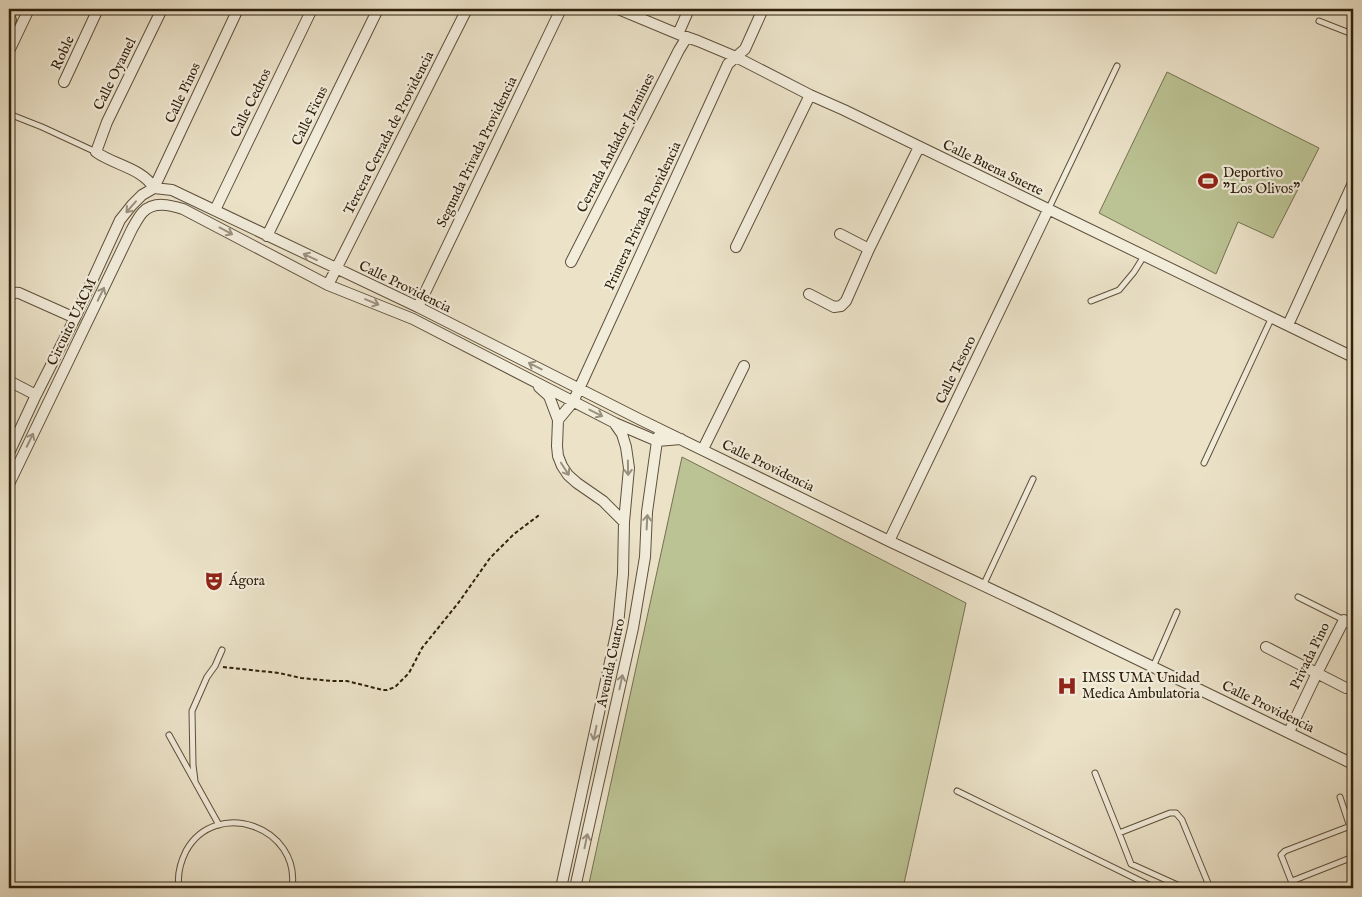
<svg xmlns="http://www.w3.org/2000/svg" width="1362" height="897" viewBox="0 0 1362 897" font-family="'IM FELL English',serif">
<style>
.green{fill:#bbc293;stroke:#757150}
.lines{fill:none;stroke-linecap:round;stroke-linejoin:round}
.lane-casing{stroke:#5e503b;stroke-width:7}
.street-casing{stroke:#5e503b;stroke-width:12}
.path{stroke:#2f200c;stroke-width:2;stroke-dasharray:4 2.5;stroke-linecap:butt}
.lane{stroke:#f2ecdb;stroke-width:5}
.street{stroke:#f2ecdb;stroke-width:10}
.oneway{stroke:#9a907e}
.labels{text-anchor:middle;dominant-baseline:central;stroke-width:4.5;stroke-linejoin:round;paint-order:stroke}
.street-label{font-size:14px;fill:#2f200c;stroke:#f2ecdb}
.poi-label{font-size:14px;fill:#2f200c;stroke:#f2ecdb;text-anchor:start}
</style>
<rect width="100%" height="100%" fill="#ebe2c8"/>
<filter id="stains"><feTurbulence type="fractalNoise" baseFrequency=".004" numOctaves="4"/><feColorMatrix values="0 0 0 0 .2 0 0 0 0 .09 0 0 0 0 .02 0 0 0 .5 -.17"/></filter>
<radialGradient id="worn" r=".72"><stop offset=".6" stop-color="#630" stop-opacity="0"/><stop offset="1" stop-color="#630" stop-opacity=".3"/></radialGradient>
<path class="green" d="M1167,72L1319,148L1273,238L1238,222L1216,274L1099,213Z
M682,457L966,603L903,888H588Z"/>
<g class="lines">
<defs>
<path id="lane" d="M1319,21L1347,32L1353,29
M9,114L42,127L96,152
M1048,210L1117,66
M1091,301L1119,290L1134,272L1144,256
M1204,463L1272,317
M983,586L1033,479
M1298,597L1344,620
M1153,667L1177,612
M169,735L219,825
M1095,773L1119,833L1170,813H1176L1182,820L1210,888
M195,781L193,765L192,711L207,677L215,666L222,650
M957,791L1155,888
M1340,797L1353,836
M1119,833L1131,864L1184,888
M1292,881L1353,857
M179,888C177,875 180,863 186,851C216,797 301,827 292,888
M1294,888L1281,855L1285,851L1353,825"/>
<path id="street" d="M618,9L678,34L698,41L736,57L810,95L844,110L1353,357
M9,18L11,20
M678,34L689,9
M9,51L29,9
M64,82L98,9
M154,188C142,168 114,165 96,152L107,122L162,9
M154,188L238,9
M215,210L312,9
M840,234L869,249
M267,236L378,9
M736,247L810,95
M571,262L679,50L687,37
M328,285L467,9
M809,294L834,307L841,306L846,301L869,249L919,147
M9,299C11,294 14,292 19,293L75,318
M418,307L561,9
M1288,325L1353,183
M9,381L36,395
M539,387L549,396L558,420L557,446L558,456L562,466L568,475L577,483L603,501L624,522
M558,420L573,402L728,64L745,49L763,9
M703,449L744,366
M9,453L36,395L75,318L120,220L132,205L142,195L154,188L172,190L418,307L639,419L889,541L1052,618L1353,764
M9,484L132,229C135,224 139,216 143,212C154,201 170,205 183,209L328,285L413,319L615,423L657,441L681,439
M889,541L1048,210
M1266,647L1346,688
M1289,732L1317,673L1344,620L1353,624
M561,888L618,625L623,574L624,522L629,468L626,447L622,434L615,424
M575,888L633,628L645,557L647,512L657,441L659,435"/>
</defs>
<use href="#lane" class="lane-casing"/>
<use href="#street" class="street-casing"/>
<path class="path" d="M223,667L279,673L301,678L332,681H347L383,690H387L395,687L409,673L422,648L459,602L490,558L514,534L538,516L537,513"/>
<use href="#lane" class="lane"/>
<use href="#street" class="street"/>
</g>
<defs><path id="oneway-shaft" d="M-6 0H5M1.5-3L5.5 0L1.5 3" fill="none" stroke-width="1.6" stroke-linecap="round" stroke-linejoin="round" transform="scale(1.25)"/></defs>
<g class="oneway">
<use href="#oneway-shaft" transform="translate(131 207) rotate(131)"/>
<use href="#oneway-shaft" transform="translate(226 231) rotate(28)"/>
<use href="#oneway-shaft" transform="translate(310 257) rotate(-155)"/>
<use href="#oneway-shaft" transform="translate(101 294) rotate(-64)"/>
<use href="#oneway-shaft" transform="translate(372 302) rotate(22)"/>
<use href="#oneway-shaft" transform="translate(535 366) rotate(-153)"/>
<use href="#oneway-shaft" transform="translate(596 413) rotate(27)"/>
<use href="#oneway-shaft" transform="translate(30 440) rotate(-64)"/>
<use href="#oneway-shaft" transform="translate(628 468) rotate(89)"/>
<use href="#oneway-shaft" transform="translate(565 469) rotate(57)"/>
<use href="#oneway-shaft" transform="translate(647 522) rotate(-87)"/>
<use href="#oneway-shaft" transform="translate(621 682) rotate(-78)"/>
<use href="#oneway-shaft" transform="translate(595 733) rotate(102)"/>
<use href="#oneway-shaft" transform="translate(586 841) rotate(-78)"/>
</g>
<defs>
<symbol id="stadium-bare" viewBox="-9 -9 18 18"><path d="M0-5a6.5 5 0 1 0 0 10a6.5 5 0 1 0 0-10ZM-3.5-1.8h7v3.6h-7Z" fill="#8f2418" stroke="#f2ecdb" stroke-width="2.5" paint-order="stroke"/></symbol>
<symbol id="theatre-bare" viewBox="-9 -9 18 18"><path d="M-5-5.5Q0-4 5-5.5V0Q5 5 0 6Q-5 5-5 0ZM-3.3-2.5H-1v1.5H-3.3ZM1-2.5H3.3v1.5H1ZM-2.8 1Q0 5.5 2.8 1Z" fill="#8f2418" stroke="#f2ecdb" stroke-width="2.5" paint-order="stroke"/></symbol>
<symbol id="hospital-bare" viewBox="-9 -9 18 18"><path d="M-5-5h3v3.5h4V-5h3V5h-3V1.5h-4V5h-3Z" fill="#8f2418" stroke="#f2ecdb" stroke-width="2.5" paint-order="stroke"/></symbol>
</defs>
<g fill-rule="evenodd">
<use href="#stadium-bare" x="1194" y="167" width="28" height="28"/>
<use href="#theatre-bare" x="200" y="567" width="28" height="28"/>
<use href="#hospital-bare" x="1053" y="672" width="28" height="28"/>
</g>
<g class="labels">
<g class="street-label">
<text transform="translate(63 53) rotate(-65)">Roble</text>
<text transform="translate(115 74) rotate(-64)">Calle Oyamel</text>
<text transform="translate(183 93) rotate(-65)">Calle Pinos</text>
<text transform="translate(251 103) rotate(-64)">Calle Cedros</text>
<text transform="translate(310 116) rotate(-64)">Calle Ficus</text>
<text transform="translate(389 133) rotate(-63)">Tercera Cerrada de Providencia</text>
<text transform="translate(616 143) rotate(-63)">Cerrada Andador Jazmines</text>
<text transform="translate(477 152) rotate(-64)">Segunda Privada Providencia</text>
<text transform="translate(993 168) rotate(26)">Calle Buena Suerte</text>
<text transform="translate(643 216) rotate(-65)">Primera Privada Providencia</text>
<text transform="translate(405 287) rotate(26)">Calle Providencia</text>
<text transform="translate(72 322) rotate(-64)">Circuito UACM</text>
<text transform="translate(956 370) rotate(-64)">Calle Tesoro</text>
<text transform="translate(768 466) rotate(26)">Calle Providencia</text>
<text transform="translate(1310 656) rotate(-64)">Privada Pino</text>
<text transform="translate(611 663) rotate(-78)">Avenida Cuatro</text>
<text transform="translate(1268 707) rotate(26)">Calle Providencia</text>
</g>
<g class="poi-label">
<text x="1223" y="173">Deportivo<tspan x="1223" dy="16">"Los Olivos"</tspan></text>
<text x="229" y="581">Ágora</text>
<text x="1082" y="678">IMSS UMA Unidad<tspan x="1082" dy="16">Medica Ambulatoria</tspan></text>
</g>
</g>
<rect width="1362" height="897" fill="none" stroke="#ebe2c8" stroke-width="30"/>
<rect x="10" y="10" width="1342" height="877" fill="none" stroke="#2f200c" stroke-width="2.5"/>
<rect x="15" y="15" width="1332" height="867" fill="none" stroke="#2f200c"/>
<rect width="100%" height="100%" filter="url(#stains)"/>
<rect width="100%" height="100%" fill="url(#worn)"/>
</svg>
